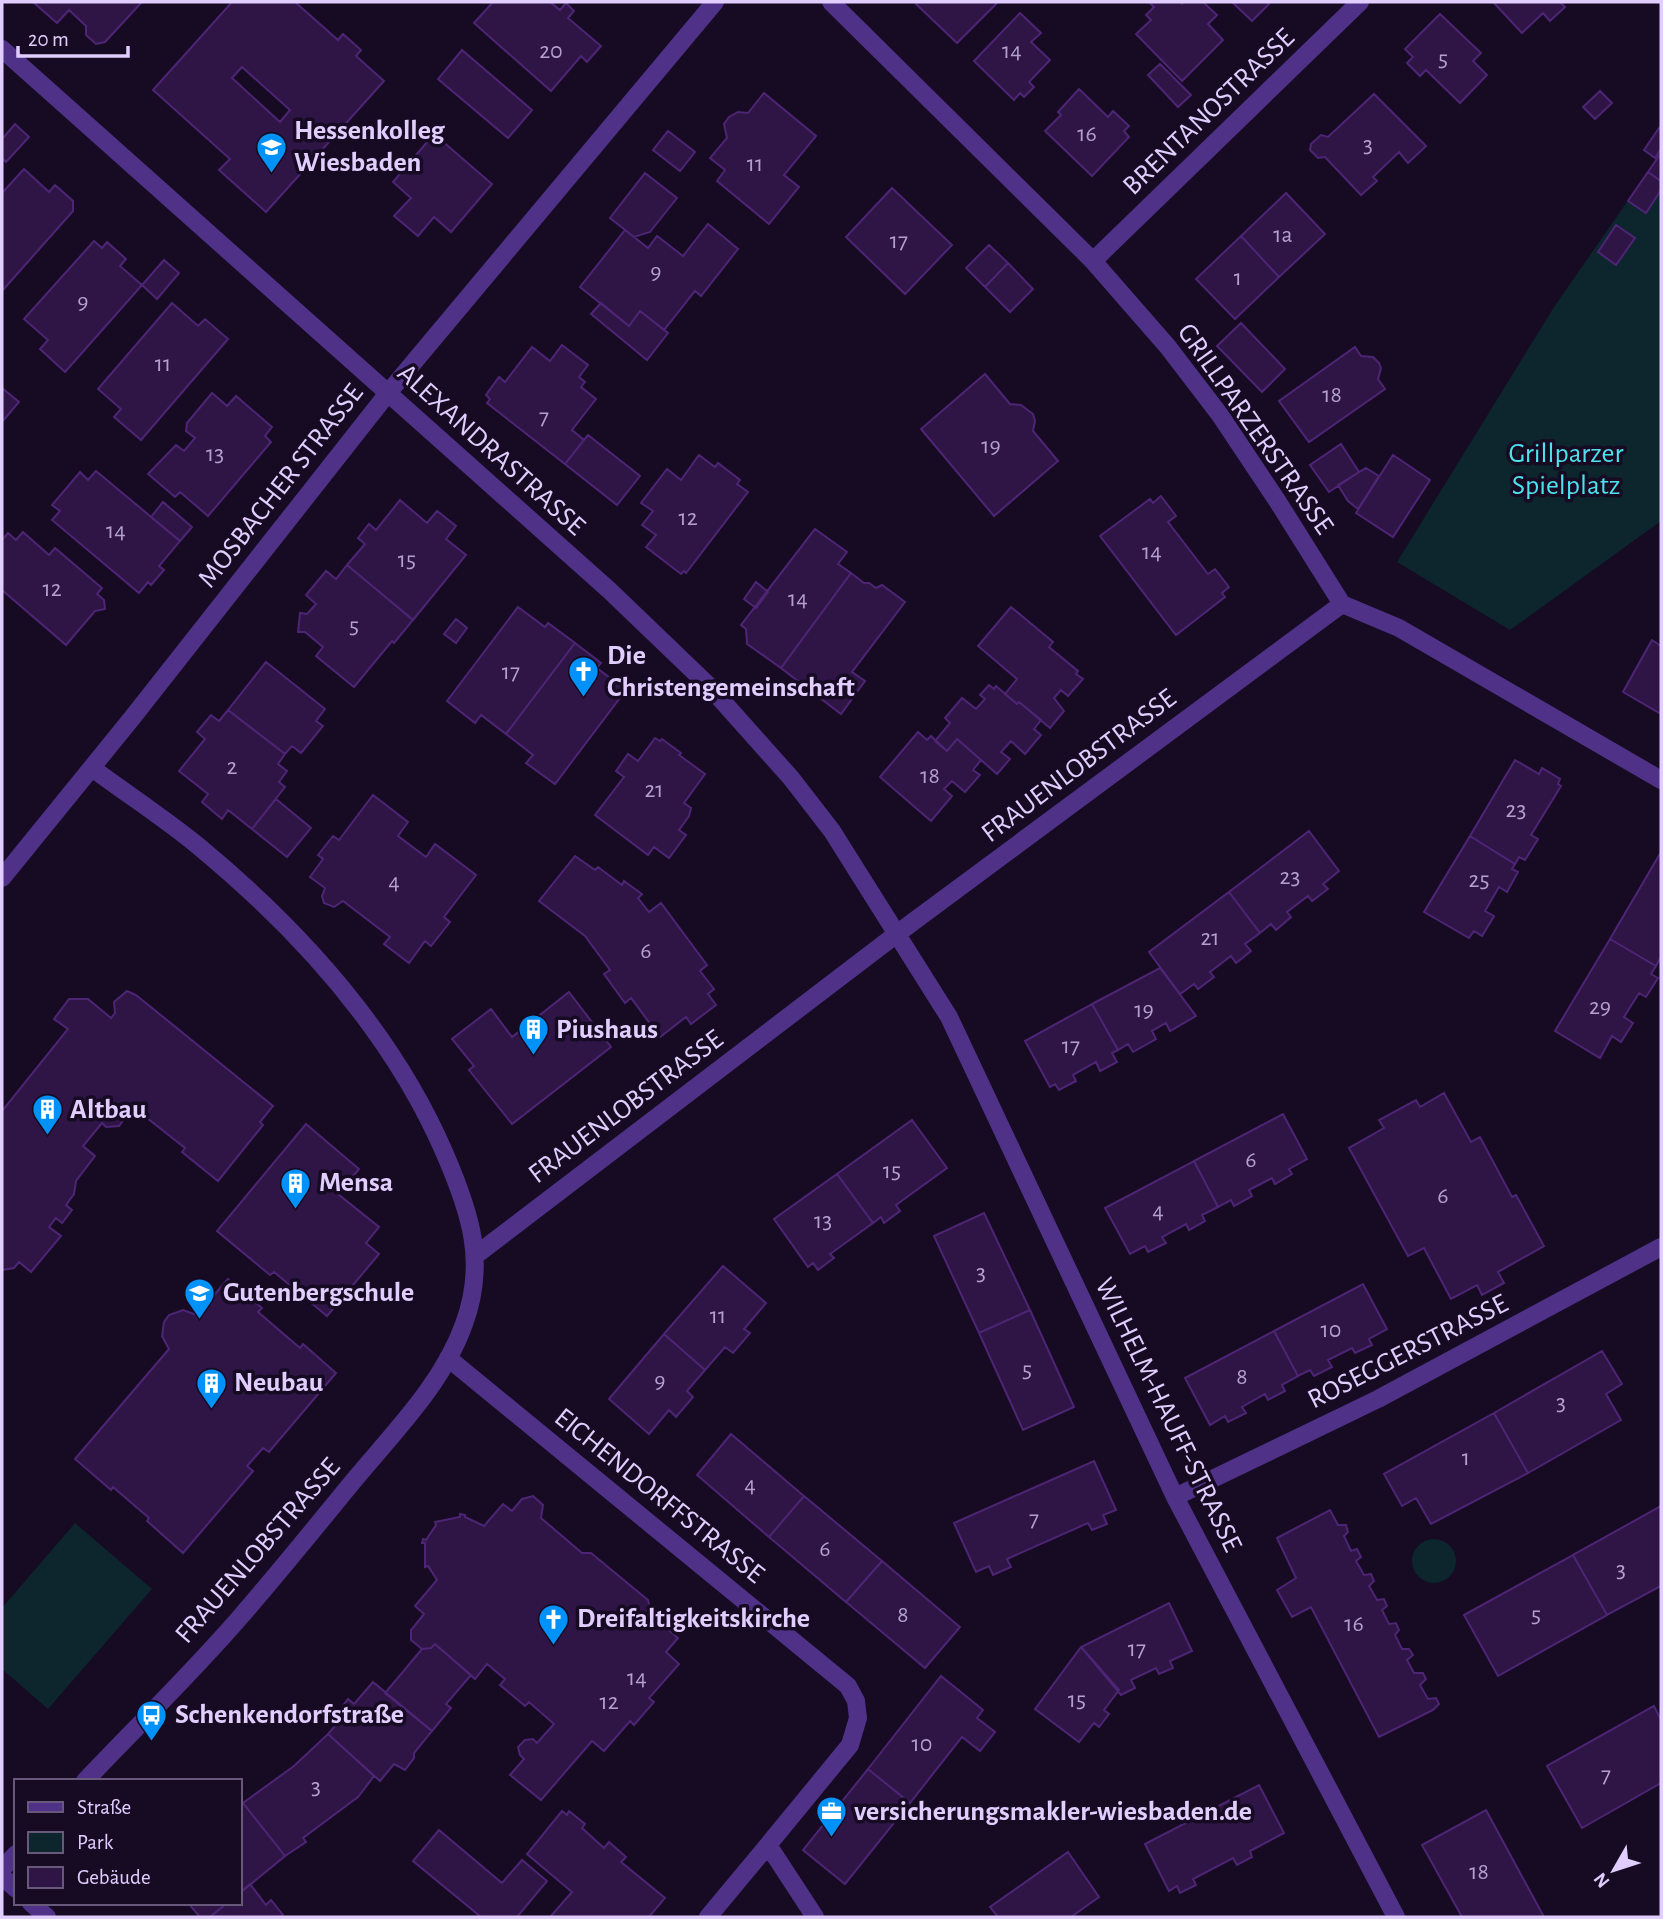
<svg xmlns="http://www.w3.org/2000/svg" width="1663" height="1919" viewBox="0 0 1663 1919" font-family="'Alegreya Sans',sans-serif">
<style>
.green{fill:#0d252d}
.building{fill:#2e1546;stroke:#4d2574;stroke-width:2;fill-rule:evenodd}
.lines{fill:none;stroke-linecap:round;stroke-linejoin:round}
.minor{stroke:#4f3187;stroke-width:18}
.labels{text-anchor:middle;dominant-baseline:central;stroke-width:7;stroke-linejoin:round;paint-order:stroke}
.number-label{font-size:24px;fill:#b59fd1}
.street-label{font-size:28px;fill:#e2cdff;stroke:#160b23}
.poi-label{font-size:28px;font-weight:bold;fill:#e2cdff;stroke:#160b23;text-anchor:start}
.park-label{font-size:28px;fill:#4ce2ec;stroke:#160b23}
</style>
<rect width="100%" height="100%" fill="#160b23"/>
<path class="green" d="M1661,153V521L1510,630L1397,562L1554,307Z
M75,1523L152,1589L48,1709L2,1669V1608Z
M1412 1561a22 22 0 1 1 44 0a22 22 0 1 1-44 0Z"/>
<path class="building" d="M33,2H142L105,42L96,44L86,35V26L69,10L57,23Z
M232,2H295L338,40L343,34L361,50L356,56L384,81L266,212L219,170L230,159L153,90ZM242,67L290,110L280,122L232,78Z
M493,2H550L560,10L566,3L574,11L568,18L601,46L587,62L581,56L551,91L474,23Z
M918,2H998L957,43L916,4Z
M1151,2H1180L1182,4L1185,2H1203L1217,15L1208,24L1223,40L1182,81L1136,34L1151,20L1146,15L1154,7L1150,3Z
M1232,2H1267L1269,4L1252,21Z
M1493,2H1560L1565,7L1550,21L1543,13L1522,33Z
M1020,13L1041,33L1031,42L1050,60L1029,82L1034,87L1024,97L1020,93L1014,100L974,61Z
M1440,14L1481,53L1473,61L1487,75L1460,103L1426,70L1420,76L1407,63L1413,57L1405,49Z
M462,50L532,110L508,138L438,79Z
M1160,64L1191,95L1178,107L1148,75Z
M1079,89L1108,117L1113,111L1129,126L1124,131L1129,137L1092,176L1045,131L1061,115L1058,112Z
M1600,91L1612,103L1595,119L1583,107Z
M764,93L816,136L784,175L799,187L769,224L717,181L725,170L710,158L727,138L724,124L729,117L738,112L748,113Z
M1374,94L1426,146L1408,163L1399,152L1373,177L1377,181L1361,195L1325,157L1318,158L1310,150L1311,144L1321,135L1328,137Z
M15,124L29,137L6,162L2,158V139Z
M1659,128L1661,130V149L1655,158L1644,150Z
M668,131L695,152L680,171L653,150Z
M434,134L492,184L451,232L434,217L418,236L394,216L411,198L393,182Z
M1661,153V181L1648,172Z
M24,169L49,192L55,185L73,201V211L2,291V193Z
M1648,172L1661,181V190L1646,213L1628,201Z
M645,173L677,198L650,232L634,237L610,218Z
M892,188L952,245L905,294L846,237Z
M1286,193L1325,234L1279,277L1241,236Z
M708,224L738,249L701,296L695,291L664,330L640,311L629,326L580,287L625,230L648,248L657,236L683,256Z
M1616,225L1635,238L1616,265L1598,252Z
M1241,236L1279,277L1235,319L1196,279Z
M94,241L102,248L107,242L126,259L120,266L142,285L65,372L40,349L48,340L24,319Z
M989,245L1008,263L985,287L966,268Z
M164,260L179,273L157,299L142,285Z
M1008,263L1033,289L1010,312L985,287Z
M172,303L198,326L205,319L228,339L141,440L114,417L121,409L98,389Z
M601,303L629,326L640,311L668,333L647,360L591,314Z
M1241,323L1285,369L1262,392L1217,346Z
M562,345L588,365L579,377L585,382L581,387L596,399L572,430L584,440L565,464L487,403L490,399L486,395L499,377L505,382L532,347L550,361Z
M1355,347L1361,356L1373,357L1379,363L1381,368L1378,379L1385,389L1309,442L1279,401Z
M985,374L1010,404L1021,405L1033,414L1035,421L1033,431L1058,461L994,516L921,429Z
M2,388L19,402L2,422Z
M212,393L227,406L236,396L272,427L265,436L271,442L208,516L180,492L175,497L148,474L176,445L184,451L195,438L186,431L187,423Z
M588,435L640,476L617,505L565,464Z
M1341,444L1359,472L1329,492L1310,465Z
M699,455L715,467L718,463L740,480L737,484L748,492L686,573L684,571L681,574L646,547L656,535L642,525L653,511L641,503L667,469L681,480Z
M1393,455L1430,480L1393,537L1356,513Z
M1366,468L1379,476L1358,509L1348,501L1338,485Z
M96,471L180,541L159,566L164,570L151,585L148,582L139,593L52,520L60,511L52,505L80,472L88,480Z
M1161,496L1176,516L1168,522L1208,574L1215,569L1229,587L1222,593L1225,597L1176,635L1100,536L1150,499L1153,503Z
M400,500L427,523L437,511L456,526L446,539L466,555L413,620L347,565L365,544L358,538L369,524L376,530Z
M163,502L192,527L180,541L151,517Z
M815,529L847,552L838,564L851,573L781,668L747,644L746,629L741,625Z
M23,532L49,555L55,548L102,588L97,594L104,600L105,609L95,611L66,645L2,590V540L8,533L16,540Z
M347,565L413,620L394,643L392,641L354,687L316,656L323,647L305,632H298L300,613L307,614L316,604L306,595L326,571L336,579Z
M851,573L864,583H869L876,588L882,585L905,602L852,672L865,681L841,714L781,668Z
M756,582L768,592L756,608L744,599Z
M518,607L545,627L548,623L575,643L506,734L481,715L475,723L447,701Z
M1011,607L1053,642L1049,647L1078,671L1076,674L1083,679L1068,696L1061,690L1054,698L1064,711L1050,728L1019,702L1017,704L1005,694L1017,679L978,646Z
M456,619L467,628L456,643L444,634Z
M1652,640L1661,646V714L1623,692Z
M575,643L601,663L597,668L626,690L555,784L526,763L533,755L506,734Z
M266,662L325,709L316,721L323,726L301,753L292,746L285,754L228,710Z
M989,685L994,689L996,686L1017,704L1019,702L1041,720L1034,729L1041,735L1025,754L1011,741L1001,752L1010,759L997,774L957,739L947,751L935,741L950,723L945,718L962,698L976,709L985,699L980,695Z
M228,710L285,754L278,764L287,771L279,782L285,787L252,829L228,810L222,819L202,802L208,794L179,771L205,739L197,732L211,715L219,721Z
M918,732L927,740L931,736L947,751L957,739L981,760L973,770L980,775L965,792L952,781L944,789L952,796L931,821L880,777Z
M655,738L660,741L662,739L681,753L679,755L705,774L684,803L691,808L689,816L679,830L686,835L669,858L654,847L648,855L595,815L624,777L616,771L628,754L638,761Z
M1515,760L1539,774L1542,768L1560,779L1558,784L1561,786L1531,835L1538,839L1525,860L1519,857L1515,864L1470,836Z
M373,795L408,822L398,836L426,857L435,844L476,875L444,917L450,922L431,946L425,941L409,963L384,944L390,937L343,901L334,907L324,903L322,896L325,888L310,877L323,859L318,855L333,836L339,840Z
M276,799L311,828L287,857L252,829Z
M1309,831L1339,871L1323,884L1328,889L1312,901L1308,896L1287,912L1291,917L1276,930L1271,924L1260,933L1229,892Z
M1470,836L1515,864L1512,869L1518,872L1507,892L1499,887L1485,911L1494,916L1482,936L1474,931L1469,938L1424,912Z
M1661,852V957L1656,966L1610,939Z
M575,856L595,870L598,867L622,885L624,881L642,894L638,898L649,912L661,903L707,965L700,971L714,989L708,994L716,1005L691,1024L686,1017L660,1037L631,998L625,1003L604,974L610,970L585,936L539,901Z
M1229,892L1260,933L1245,944L1251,951L1236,963L1231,956L1210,972L1214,977L1198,989L1194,984L1180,994L1149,952Z
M1610,939L1656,966L1651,974L1658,978L1646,997L1639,993L1624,1017L1633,1023L1621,1042L1612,1036L1600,1058L1555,1031Z
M1160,968L1196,1016L1170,1031L1166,1023L1152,1031L1156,1039L1133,1052L1128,1044L1118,1050L1092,1004Z
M127,991L136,995L273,1106L260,1122L263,1125L218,1181L182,1152L185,1148L133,1107L119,1126L106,1127L102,1123L83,1146L95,1156L76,1181L74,1194L66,1205L72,1210L62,1223L56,1218L49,1227L61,1236L31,1272L19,1262L14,1268L2,1270V1111L68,1029L54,1019L69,999H88L111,1018L115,1013L114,1002Z
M569,992L611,1047L512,1124L469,1070L474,1066L452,1039L491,1009L512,1037Z
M1092,1004L1118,1050L1112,1053L1117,1062L1100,1071L1096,1062L1073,1075L1076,1081L1059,1090L1055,1084L1050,1087L1025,1041Z
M1444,1093L1471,1142L1480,1137L1512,1197L1516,1195L1544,1246L1498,1272L1504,1283L1482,1295L1477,1285L1451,1299L1424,1248L1408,1256L1349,1148L1384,1128L1379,1120L1416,1100L1420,1107Z
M1283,1114L1307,1159L1289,1169L1292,1174L1275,1184L1272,1178L1249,1190L1252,1196L1234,1206L1231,1200L1218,1207L1194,1161Z
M912,1120L947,1168L896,1205L900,1211L884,1223L881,1217L873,1223L837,1174Z
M306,1124L359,1169L338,1194L379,1227L366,1243L379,1254L327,1316L274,1272L270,1275L217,1231Z
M1194,1161L1218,1207L1202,1215L1205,1221L1189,1230L1186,1224L1162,1237L1166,1243L1148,1252L1145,1246L1130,1254L1105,1208Z
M837,1174L873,1223L830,1254L834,1258L818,1270L813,1263L808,1267L774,1219Z
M984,1213L1030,1310L979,1333L934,1236Z
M723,1266L766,1303L744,1329L750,1333L733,1353L725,1347L705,1370L664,1334Z
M228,1279L262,1308L258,1312L300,1348L303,1344L336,1373L269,1452L263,1448L247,1466L253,1471L183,1553L147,1521L149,1518L113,1487L111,1490L75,1459L169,1349L162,1336L164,1322L169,1315L183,1310L197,1315Z
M1363,1284L1387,1329L1369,1339L1372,1345L1355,1353L1352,1348L1328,1360L1332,1367L1314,1376L1310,1370L1298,1376L1274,1331Z
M1030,1310L1074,1407L1023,1430L979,1333Z
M1274,1331L1298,1376L1282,1385L1285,1391L1268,1400L1265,1394L1242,1407L1246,1413L1228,1422L1225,1416L1210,1425L1185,1378Z
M664,1334L705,1370L687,1391L693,1397L676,1417L669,1410L649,1434L609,1399Z
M1602,1351L1622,1384L1606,1394L1621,1420L1528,1473L1494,1413Z
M1494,1413L1528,1473L1431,1524L1416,1498L1402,1506L1384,1474Z
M731,1434L804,1496L769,1537L697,1475Z
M1094,1461L1116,1510L1103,1515L1107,1524L1092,1530L1088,1523L1007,1559L1011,1567L993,1575L989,1566L976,1572L954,1523Z
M533,1496L543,1505L541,1518L582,1553H591L648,1600L649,1604L647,1611L678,1638L666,1652L679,1664L649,1698L654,1702L634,1725L630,1721L604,1751L592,1741L541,1800L510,1775L524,1759L520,1755L518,1747L525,1740L533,1739L537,1743L554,1724L529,1702L525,1706L500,1685L505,1679L487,1664L475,1679L435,1644L431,1648L422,1649L411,1640V1630L424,1614L415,1606L437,1580L428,1566L425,1567V1543H422L423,1539L426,1540L436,1525L435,1522L460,1517V1514L465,1515V1517L484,1526L503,1504L512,1511L522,1499Z
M804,1496L882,1561L846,1602L769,1537Z
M1661,1506V1586L1607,1615L1573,1555Z
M1330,1510L1338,1525H1346L1348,1532L1344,1536L1351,1551L1357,1549L1361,1557L1356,1561L1364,1575L1371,1574L1374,1581L1369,1586L1377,1600L1384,1599L1387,1606L1382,1610L1389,1624L1396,1623L1399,1630L1395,1635L1402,1649H1409L1413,1655L1407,1660L1414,1673H1423L1426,1679L1420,1685L1428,1699L1436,1698L1439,1704L1433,1710L1379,1737L1311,1607L1292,1617L1277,1590L1296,1578L1277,1538Z
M1573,1555L1607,1615L1498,1676L1464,1615Z
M882,1561L960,1627L925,1668L846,1602Z
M1169,1603L1192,1651L1170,1661L1173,1668L1159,1674L1156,1668L1131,1680L1135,1688L1121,1695L1081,1647Z
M435,1644L471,1675L446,1704L451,1708L432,1731L385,1693L422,1649L431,1648Z
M1081,1647L1119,1690L1104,1710L1109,1714L1099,1727L1094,1723L1079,1742L1035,1709Z
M941,1676L983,1710L977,1718L995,1732L980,1751L962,1737L910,1803L868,1769Z
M373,1682L432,1731L414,1753V1758L405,1770L394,1764L380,1781L328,1734L344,1716L339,1711L348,1699L354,1704Z
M1654,1706L1661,1720V1783L1582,1828L1547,1766Z
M328,1734L374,1776L358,1797L303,1838L306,1842L285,1856L243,1803L294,1766Z
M868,1769L910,1803L845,1884L803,1850Z
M1259,1785L1284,1833L1250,1851L1252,1857L1237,1865L1233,1858L1193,1879L1196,1885L1180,1893L1177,1886L1169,1891L1145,1844Z
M243,1803L285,1856L240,1893V1806Z
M1486,1810L1544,1917H1462L1422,1845Z
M562,1811L567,1815L569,1811L585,1824L582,1828L604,1848L609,1842L626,1857L621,1862L665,1898L649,1917H550L572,1892L527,1854Z
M439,1830L502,1883L522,1860L547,1881L517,1917H481L413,1861Z
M1068,1852L1099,1897L1071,1917H998L990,1907Z
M250,1884L266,1905L271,1900L283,1915L280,1917H210L227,1903H240V1893Z
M188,1903H227L210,1917H200Z"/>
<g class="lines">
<path class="minor" d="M831,2L1093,261L1168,347L1220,415L1278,502L1342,604L1399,628L1661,780
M2,49L609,590L708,685L791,778L832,831L949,1017L1175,1497L1396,1917
M1093,261L1360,2
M2,878L132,718L388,393L715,2
M476,1255L898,933L1342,604
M448,1358L848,1686L856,1701L858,1718L850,1745L768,1845L815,1917
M1175,1497L1378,1399L1661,1247
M85,1781C137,1726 193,1672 242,1615C281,1570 318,1524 355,1479C395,1431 443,1383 464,1324C487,1262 470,1212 445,1154C392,1031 300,930 197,845C164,818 127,794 92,768
M2,1869L16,1854
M2,1876L16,1889
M31,1903L47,1917
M708,1917L768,1845"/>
</g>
<defs>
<symbol id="school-pin" viewBox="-11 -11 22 30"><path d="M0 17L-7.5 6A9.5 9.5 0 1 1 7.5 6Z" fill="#0092f8" stroke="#160b23"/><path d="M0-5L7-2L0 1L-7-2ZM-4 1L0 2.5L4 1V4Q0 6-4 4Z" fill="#fff"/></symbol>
<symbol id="church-pin" viewBox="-11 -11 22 30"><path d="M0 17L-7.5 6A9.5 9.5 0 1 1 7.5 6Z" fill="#0092f8" stroke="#160b23"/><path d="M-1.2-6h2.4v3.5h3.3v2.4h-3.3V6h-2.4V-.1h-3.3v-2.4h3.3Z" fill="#fff"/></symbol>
<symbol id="building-pin" viewBox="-11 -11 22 30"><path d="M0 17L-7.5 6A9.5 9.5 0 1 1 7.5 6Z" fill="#0092f8" stroke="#160b23"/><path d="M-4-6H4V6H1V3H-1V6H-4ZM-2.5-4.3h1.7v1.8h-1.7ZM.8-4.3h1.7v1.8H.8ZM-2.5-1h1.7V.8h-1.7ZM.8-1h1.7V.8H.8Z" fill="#fff"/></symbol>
<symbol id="bus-pin" viewBox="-11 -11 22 30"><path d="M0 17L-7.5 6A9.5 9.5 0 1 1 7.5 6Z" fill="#0092f8" stroke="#160b23"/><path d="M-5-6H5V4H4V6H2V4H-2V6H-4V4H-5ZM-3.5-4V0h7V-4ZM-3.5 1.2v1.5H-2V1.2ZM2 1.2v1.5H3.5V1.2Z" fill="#fff"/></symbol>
<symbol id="office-pin" viewBox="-11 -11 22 30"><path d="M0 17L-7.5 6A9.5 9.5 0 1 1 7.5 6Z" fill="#0092f8" stroke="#160b23"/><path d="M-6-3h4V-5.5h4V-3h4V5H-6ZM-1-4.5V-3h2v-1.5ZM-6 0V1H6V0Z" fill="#fff"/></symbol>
</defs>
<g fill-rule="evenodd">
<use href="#school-pin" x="254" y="130" width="35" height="47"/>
<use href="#church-pin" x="566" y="654" width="35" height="47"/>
<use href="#building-pin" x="516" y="1012" width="35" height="47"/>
<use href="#building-pin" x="30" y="1092" width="35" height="47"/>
<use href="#building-pin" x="278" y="1166" width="35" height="47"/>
<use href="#school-pin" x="182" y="1276" width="35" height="47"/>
<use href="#building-pin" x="194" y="1366" width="35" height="47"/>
<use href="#church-pin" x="536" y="1602" width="35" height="47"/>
<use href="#bus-pin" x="134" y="1698" width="35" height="47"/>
<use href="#office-pin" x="814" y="1794" width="35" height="47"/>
</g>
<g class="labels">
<g class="number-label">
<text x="551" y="51">20</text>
<text x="1012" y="51">14</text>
<text x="1443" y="59">5</text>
<text x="1087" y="134">16</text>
<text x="1368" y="145">3</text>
<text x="755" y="164">11</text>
<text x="1283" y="235">1a</text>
<text x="899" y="241">17</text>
<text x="656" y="272">9</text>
<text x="1238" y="278">1</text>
<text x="83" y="302">9</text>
<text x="163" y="364">11</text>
<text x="1332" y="395">18</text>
<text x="544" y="417">7</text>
<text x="991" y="446">19</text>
<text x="215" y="454">13</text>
<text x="688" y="518">12</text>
<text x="116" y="531">14</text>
<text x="1152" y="552">14</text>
<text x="407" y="560">15</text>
<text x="52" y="589">12</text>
<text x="798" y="599">14</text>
<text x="354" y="626">5</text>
<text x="511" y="672">17</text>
<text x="232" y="767">2</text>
<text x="930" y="776">18</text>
<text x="654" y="790">21</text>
<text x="1516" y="810">23</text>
<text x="1290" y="877">23</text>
<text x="1479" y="880">25</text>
<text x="394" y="882">4</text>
<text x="1210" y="938">21</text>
<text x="646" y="951">6</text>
<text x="1600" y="1007">29</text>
<text x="1144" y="1010">19</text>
<text x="1071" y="1046">17</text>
<text x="1251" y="1160">6</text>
<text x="892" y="1171">15</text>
<text x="1443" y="1196">6</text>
<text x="1158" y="1211">4</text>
<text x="823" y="1221">13</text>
<text x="981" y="1273">3</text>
<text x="718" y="1316">11</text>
<text x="1331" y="1330">10</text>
<text x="1027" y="1370">5</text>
<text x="1242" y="1377">8</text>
<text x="660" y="1381">9</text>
<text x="1561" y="1403">3</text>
<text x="1466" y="1458">1</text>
<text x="750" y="1485">4</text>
<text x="1034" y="1519">7</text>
<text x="825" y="1549">6</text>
<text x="1621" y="1570">3</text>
<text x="903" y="1615">8</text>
<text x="1536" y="1615">5</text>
<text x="1354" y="1624">16</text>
<text x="1137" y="1649">17</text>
<text x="637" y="1678">14</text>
<text x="1077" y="1700">15</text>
<text x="609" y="1702">12</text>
<text x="922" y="1744">10</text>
<text x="1606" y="1775">7</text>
<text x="316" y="1787">3</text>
<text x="1479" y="1872">18</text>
</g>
<g class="street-label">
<text transform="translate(1209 112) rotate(-44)">BRENTANOSTRASSE</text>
<text transform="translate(1255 429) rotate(55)">GRILLPARZERSTRASSE</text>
<text transform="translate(491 450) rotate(42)">ALEXANDRASTRASSE</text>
<text transform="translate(281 486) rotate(-52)">MOSBACHER STRASSE</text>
<text transform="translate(1079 766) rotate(-37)">FRAUENLOBSTRASSE</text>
<text transform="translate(626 1107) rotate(-37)">FRAUENLOBSTRASSE</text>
<text transform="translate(1408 1352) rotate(-27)">ROSEGGERSTRASSE</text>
<text transform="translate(1168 1415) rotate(64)">WILHELM-HAUFF-STRASSE</text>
<text transform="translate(659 1496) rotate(39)">EICHENDORFFSTRASSE</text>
<text transform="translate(258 1551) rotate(-49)">FRAUENLOBSTRASSE</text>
</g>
<g class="poi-label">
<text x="294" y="131">Hessenkolleg<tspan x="294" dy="32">Wiesbaden</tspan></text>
<text x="607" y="656">Die<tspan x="607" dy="32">Christengemeinschaft</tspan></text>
<text x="556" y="1030">Piushaus</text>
<text x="70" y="1110">Altbau</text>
<text x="319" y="1183">Mensa</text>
<text x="223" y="1293">Gutenbergschule</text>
<text x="234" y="1383">Neubau</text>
<text x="577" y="1619">Dreifaltigkeitskirche</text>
<text x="175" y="1715">Schenkendorfstraße</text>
<text x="854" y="1812">versicherungsmakler-wiesbaden.de</text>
</g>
<g class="park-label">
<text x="1566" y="454">Grillparzer<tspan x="1566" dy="32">Spielplatz</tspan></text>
</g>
</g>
<rect width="1663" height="1919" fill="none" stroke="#e2cdff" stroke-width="7"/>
<rect x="14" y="1779" width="228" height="126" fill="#160b23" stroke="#68597b" stroke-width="2"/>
<rect x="28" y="1802" width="35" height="10" fill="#4f3187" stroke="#68597b" stroke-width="2"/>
<text x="77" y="1814" font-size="21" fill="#e2cdff">Straße</text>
<rect x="28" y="1832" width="35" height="21" fill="#0d252d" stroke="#68597b" stroke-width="2"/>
<text x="77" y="1849" font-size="21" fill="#e2cdff">Park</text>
<rect x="28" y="1867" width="35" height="21" fill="#2e1546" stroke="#68597b" stroke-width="2"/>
<text x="77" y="1884" font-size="21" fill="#e2cdff">Gebäude</text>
<g transform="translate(1614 1870) rotate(231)" stroke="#160b23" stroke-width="5" paint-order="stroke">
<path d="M0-5L12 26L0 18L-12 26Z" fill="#e2cdff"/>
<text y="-10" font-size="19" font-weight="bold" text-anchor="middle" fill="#e2cdff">N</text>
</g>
<path d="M18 46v10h110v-10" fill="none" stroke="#e2cdff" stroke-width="3.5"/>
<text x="28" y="46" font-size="21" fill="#e2cdff" stroke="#160b23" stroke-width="5" paint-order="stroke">20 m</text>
</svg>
